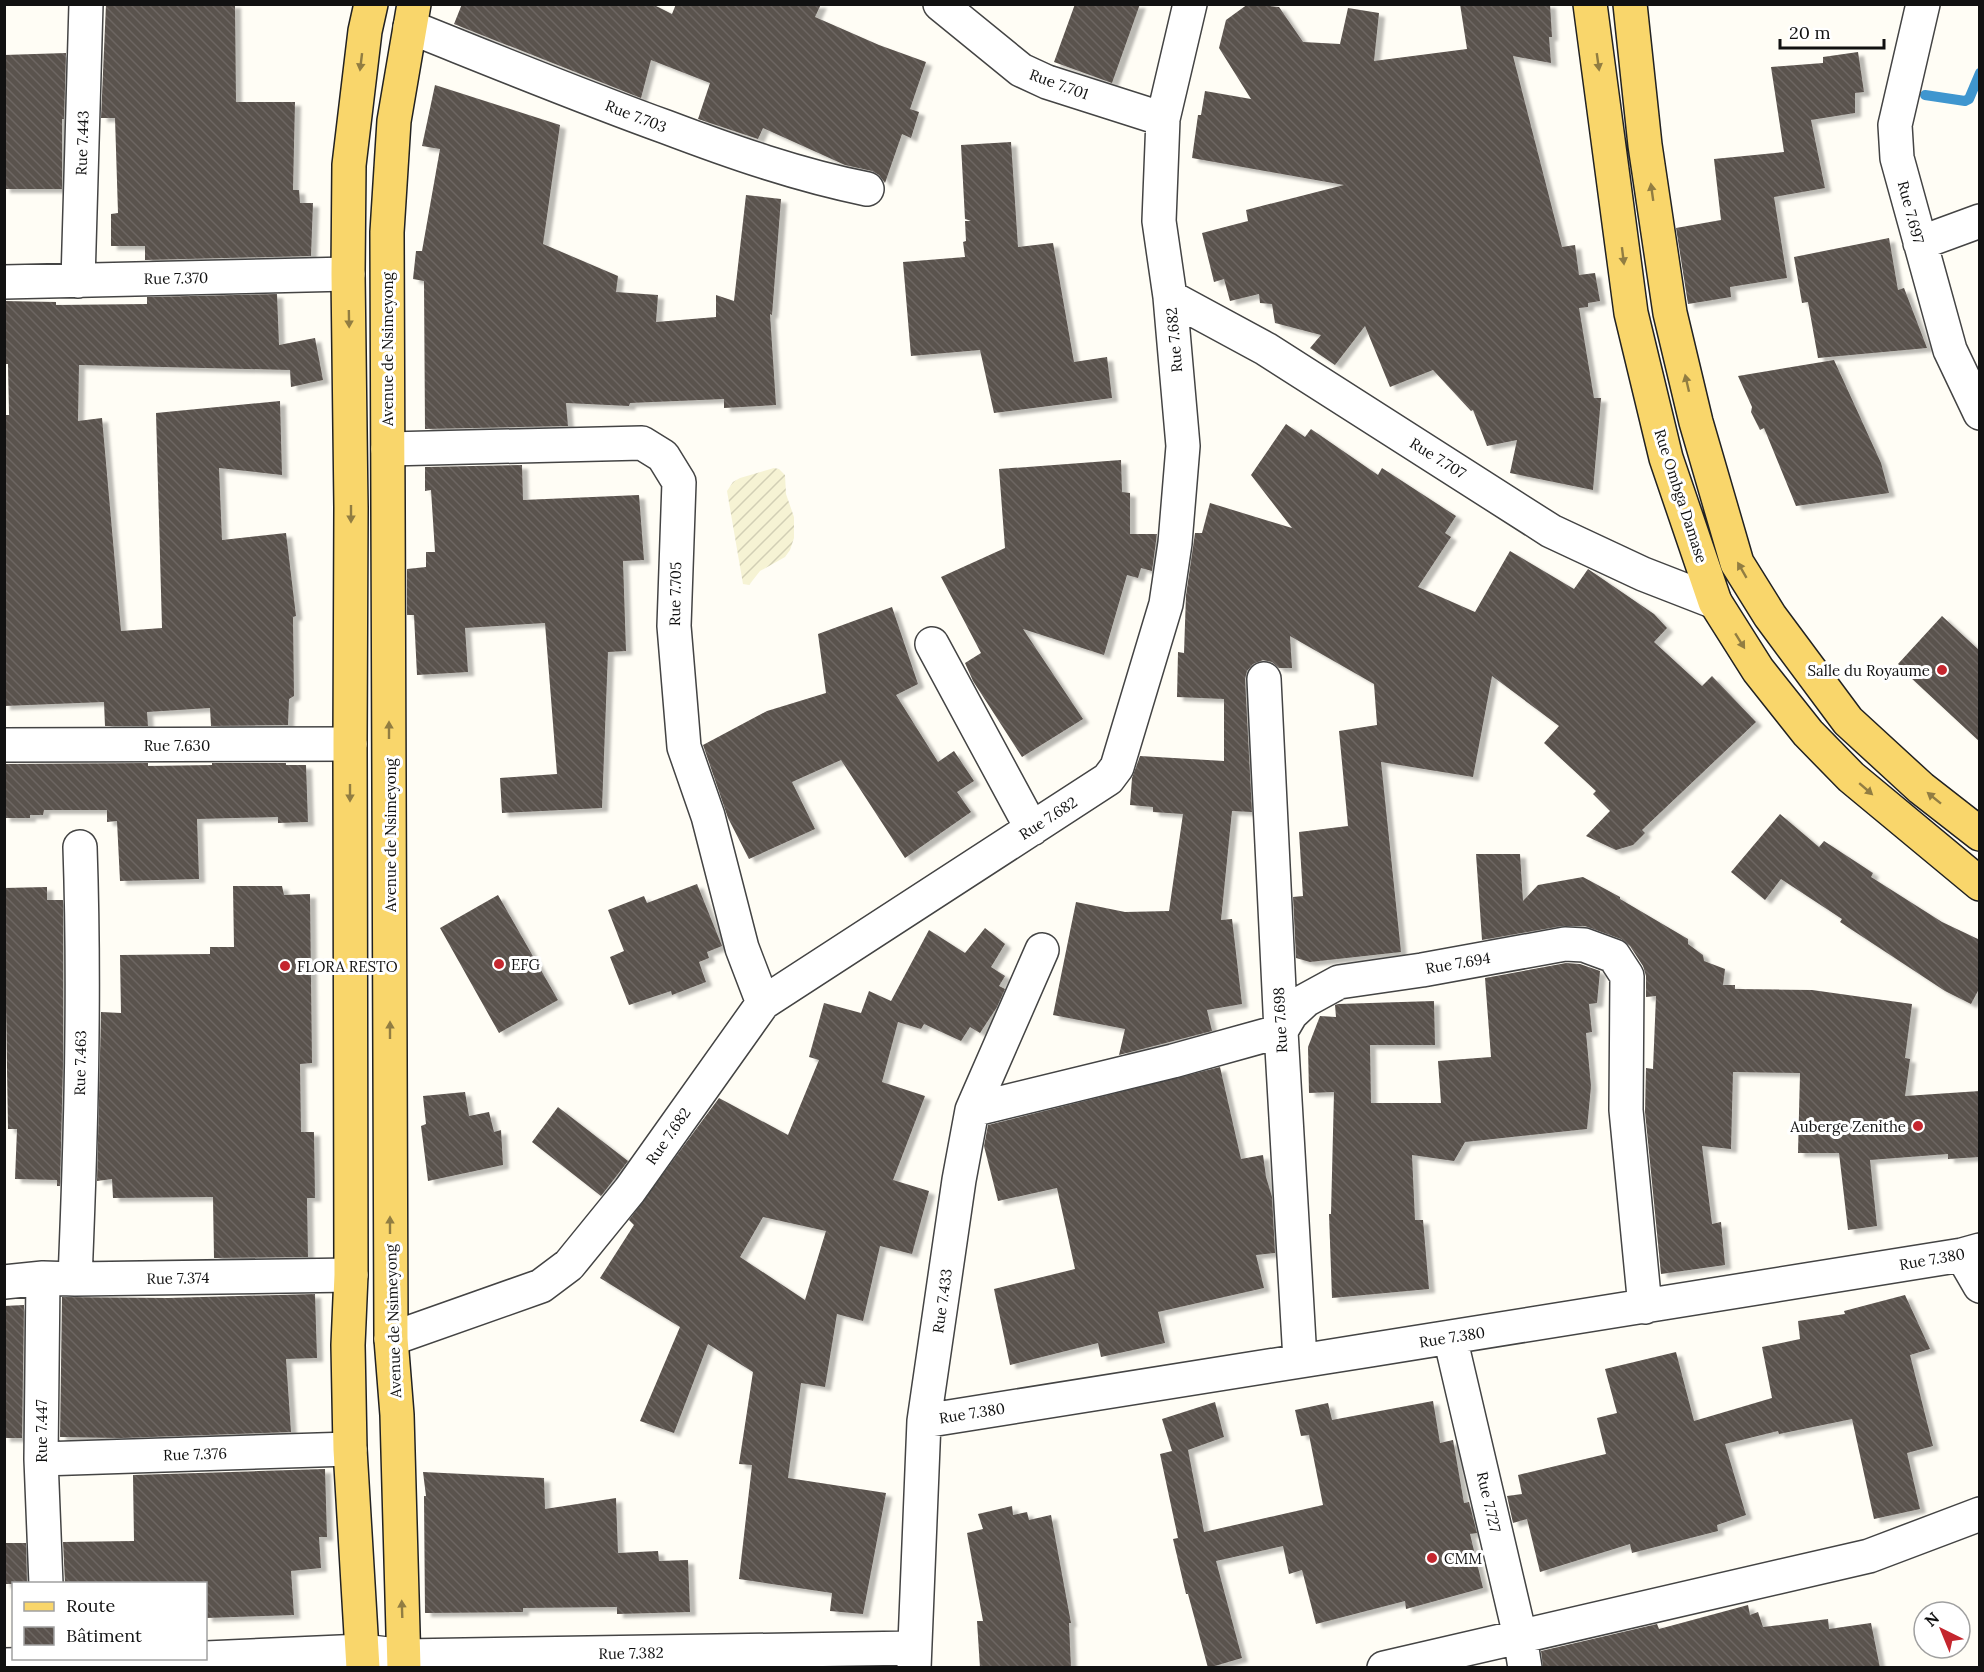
<svg xmlns="http://www.w3.org/2000/svg" width="1984" height="1672" viewBox="0 0 1984 1672" font-family="Lora,serif">
<style>
.farmland{fill:url(#farmland-furrows)}
.lines{fill:none;stroke-linecap:round;stroke-linejoin:round}
.stream{stroke:#3f96cf;stroke-width:10}
.building{fill:url(#building-back-hatch);fill-rule:evenodd;filter:url(#shadow)}
.minor-casing{stroke:#444;stroke-width:36}
.major-casing{stroke:#222;stroke-width:36}
.minor{stroke:#fff;stroke-width:33}
.major{stroke:#f9d66b;stroke-width:33}
.oneway{fill:#917d42}
.poi-dot{fill:#c4262e;stroke:#fff;stroke-width:2}
.labels{text-anchor:middle;dominant-baseline:central;stroke-width:6;stroke-linejoin:round;paint-order:stroke}
.street-label{font-size:15px;fill:#111;stroke:#fff}
.poi-label{font-size:15px;fill:#111;stroke:#fff;text-anchor:start}
</style>
<defs>
<pattern id="farmland-furrows" width="10" height="10" patternUnits="userSpaceOnUse" patternTransform="scale(1.5)"><rect width="10" height="10" fill="#f6f3d4"/><path d="M-1 1l2-2M0 10L10 0M9 11l2-2" fill="none" stroke="#d2cfb5"/></pattern>
<pattern id="building-back-hatch" width="6" height="6" patternUnits="userSpaceOnUse" patternTransform="scale(1.5)"><rect width="6" height="6" fill="#5a524d"/><path d="M-1 5l2 2M0 0l6 6M5-1l2 2" fill="none" stroke="#6d6662"/></pattern>
<filter id="shadow"><feDropShadow dx="6" dy="4" stdDeviation="1.5" flood-color="#0004"/></filter>
</defs>
<rect width="100%" height="100%" fill="#fffdf5"/>
<path class="farmland" d="M774,468L779,469L785,475L786,494L794,517V538L790,550L785,557L760,571L749,585L743,584L727,491L733,482L740,478Z"/>
<g class="lines">
<path class="stream" d="M1925,95L1965,101L1969,99L1980,73"/>
</g>
<path class="building" d="M106,4H235L236,102H295L293,190H299L300,203H313L311,256L145,260V246H111V214L118,213L115,118H101Z
M462,4H652L672,14L676,4H821L815,17L879,45L926,62L910,109L919,112L911,138L902,134L885,183L879,175L872,171L845,165L763,128L758,139L698,119L710,83L651,60L641,98L454,24Z
M1075,4H1140L1112,83L1054,62Z
M1248,4L1279,7L1303,42L1340,44L1348,8L1379,13L1374,61L1467,49L1460,4H1550L1552,37H1549L1551,63L1513,56L1562,247L1575,245L1579,275L1595,273L1600,301L1588,303V307L1579,308L1594,398H1601L1593,490L1510,473L1517,440L1487,446L1473,410L1471,411L1433,370L1390,387L1365,326L1335,365L1310,348L1321,335L1275,323L1272,304L1260,303L1259,294L1230,301L1224,279L1214,282L1202,233L1248,221L1246,210L1344,185L1192,158L1198,115H1201L1205,91L1251,99L1219,48L1226,20Z
M1858,52L1864,92L1855,93V113L1811,120L1825,188L1774,197L1787,278L1730,287L1731,297L1688,304L1676,228L1721,220L1714,159L1784,152L1771,67L1823,63V57Z
M66,53L64,119H62V189H4V55Z
M435,85L560,125L543,244L618,276L616,292L658,295L656,322L716,317V295L734,301L746,195L781,199L772,315L770,314L776,405L724,408V399L630,403L629,406L566,403L568,426L425,429L424,281L413,279L416,251H422L440,149L422,146Z
M1011,142L1018,247L1053,243L1074,362L1107,357L1112,398L994,413L980,350L911,356L903,262L965,257L963,242L966,241L965,221H971L965,219L961,145Z
M1889,238L1898,290L1904,288L1927,348L1818,358L1808,302L1802,303L1794,257Z
M277,294L279,345L315,338L323,380L291,387L290,370L79,365L78,421L102,418L121,631L162,628L156,413L280,401L282,475L219,468L222,540L286,533L296,616L293,617L294,696L289,699L288,725L211,726L210,708L147,712L148,726H105L104,702L4,706V415H9L8,364H4V301L56,302V305L147,304V297Z
M1834,360L1881,463L1889,493L1796,506L1764,428L1760,430L1751,412L1752,407L1738,376Z
M1286,424L1305,437L1311,429L1378,475L1382,468L1456,516L1445,533L1451,537L1418,587L1475,612L1510,551L1574,589L1588,569L1654,614L1667,628L1654,642L1702,686L1712,676L1756,722L1642,830L1645,833L1633,845L1616,850L1586,836L1610,811L1593,794L1596,791L1544,743L1559,726L1492,676L1473,777L1381,762L1401,952L1310,962L1296,958L1293,897L1303,896L1299,832L1348,826L1339,731L1377,725L1374,684L1290,636L1292,668H1279L1272,662L1263,660L1253,664L1247,671L1245,679L1252,812L1232,811L1221,920L1232,919L1242,1004L1207,1010L1212,1031L1119,1055L1125,1029L1053,1015L1076,902L1125,912L1169,911L1183,814L1153,812V807L1130,805L1132,778L1140,756L1224,761V699L1177,697L1178,652L1184,653L1186,595L1195,533H1202L1210,503L1292,528L1251,475Z
M1121,460L1122,492L1130,493V534H1157L1152,571L1141,568L1138,578L1127,575L1104,655L1023,629L1083,719L1022,757L973,681L965,663L981,653L941,577L1005,548L999,469Z
M522,465L523,500L639,495L644,560L623,561L626,651L608,652L602,808L502,813L500,778L557,774L545,623L465,628L468,672L417,675L414,615H407V569L426,567V552H435L431,490L425,491V467Z
M892,607L918,684L896,695L938,762L954,751L974,781L957,792L971,812L905,858L841,760L792,782L815,829L749,859L728,818L703,745L767,711L826,693L818,634Z
M1942,616L1980,651V742L1910,677L1911,676L1898,664Z
M148,763V766L212,765V763H286V765H306L308,822L278,823V817L197,819L199,879L120,881L117,821L107,822V810H44L43,815H30V818H4V764Z
M1780,814L1819,847L1824,841L1873,873L1871,877L1942,922L1980,940V987L1971,1004L1945,991L1840,922L1842,919L1781,879L1765,900L1731,872Z
M1476,854H1520L1523,901L1538,885L1583,877L1620,897V899L1688,939V944L1703,955L1704,961L1725,969L1723,985H1735V989L1812,990L1912,1004L1905,1058L1910,1059L1905,1096L1980,1091V1157L1948,1159V1154L1870,1160L1877,1226L1848,1230L1839,1153H1798L1800,1073L1733,1072L1731,1149L1702,1146L1712,1224L1721,1222L1725,1265L1661,1274L1645,1112L1646,1068L1653,1069L1656,996L1646,997V976L1643,966L1630,946L1621,939L1585,926H1562L1482,940Z
M697,884L722,946L707,952L709,958L699,962L706,982L672,995L671,991L629,1005L610,957L624,951L608,910L644,896L647,903Z
M233,886H282L284,895L310,894L312,1063L300,1064L301,1132H314L315,1198H307L308,1257L214,1258L213,1197L113,1198L112,1179L97,1181L101,1012L121,1013L120,955L210,954V947H234Z
M47,887V900H63V1063L60,1186H57V1180L15,1179L17,1129H8L4,888Z
M498,895L558,1000L499,1033L440,928Z
M985,928L1005,944L991,967L1005,976L999,986L1005,989L997,1007L980,1033L970,1027L961,1041L924,1024L921,1029L898,1022L882,1082L925,1096L893,1180L929,1191L912,1254L880,1246L863,1321L837,1314L825,1387L801,1383L788,1478L886,1493L863,1614L830,1611L832,1593L739,1579L752,1465L739,1464L753,1372L708,1344L674,1433L640,1421L680,1327L600,1278L634,1225L629,1220L719,1098L788,1135L819,1060L809,1057L824,1003L861,1013L869,991L891,1001L929,930L965,953ZM763,1217L826,1231L805,1300L740,1257Z
M1566,963L1580,964L1600,971L1597,1003L1589,1004L1592,1032L1586,1033L1591,1086L1587,1129L1465,1142L1454,1161L1412,1155L1415,1220H1423L1429,1289L1332,1298L1329,1214H1331L1334,1092L1309,1093L1308,1047L1320,1016L1336,1017L1335,1005L1338,1004L1434,1001L1435,1045H1370L1371,1103H1441L1438,1061L1491,1057L1485,978Z
M1220,1067L1241,1159L1263,1155L1266,1177L1272,1197L1275,1253L1256,1255L1264,1288L1158,1312L1165,1343L1101,1357L1098,1343L1010,1365L994,1289L1075,1269L1057,1188L998,1201L984,1146L988,1125Z
M465,1092L469,1116L489,1112L494,1132L501,1130L503,1165L428,1181L421,1126L426,1124L423,1096Z
M558,1107L628,1161L601,1196L532,1142Z
M315,1294L317,1358L286,1359L291,1432L122,1438L60,1437L62,1297L168,1298Z
M1905,1295L1930,1349L1910,1355L1933,1446L1907,1453L1920,1509L1874,1519L1852,1419L1779,1434L1778,1431L1725,1444L1746,1515L1717,1525L1718,1531L1632,1553L1630,1544L1540,1572L1527,1519L1513,1523L1507,1496L1522,1494L1518,1475L1606,1454L1597,1418L1617,1413L1605,1369L1676,1352L1694,1421L1772,1398L1762,1347L1800,1339L1798,1321L1845,1314L1844,1311Z
M24,1305L22,1438H4V1306Z
M1433,1401L1440,1443L1453,1440L1464,1503L1469,1502L1477,1533L1470,1534L1483,1588L1406,1609L1405,1601L1316,1624L1302,1570L1289,1574L1283,1546L1216,1561L1242,1658L1208,1668L1188,1594H1186L1173,1539L1178,1538L1160,1454L1172,1451L1162,1419L1215,1402L1224,1437L1188,1450L1204,1532L1323,1505L1309,1435L1301,1436L1295,1410L1328,1403L1332,1420Z
M325,1469L327,1537H319L321,1568L291,1571L294,1615L206,1618V1584H65L63,1542L134,1541L133,1475Z
M423,1472L544,1478L545,1509L616,1498L618,1553L658,1551L659,1561L688,1560L690,1612L617,1614V1607L523,1608V1612L425,1613L424,1496H426Z
M1012,1506L1013,1515L1027,1512L1029,1520L1051,1515L1071,1623H1069L1071,1668H980L977,1621H983L967,1533L983,1529L978,1514Z
M4,1543H26L27,1584H4Z
M1748,1605L1750,1615L1758,1612L1763,1627L1828,1619L1829,1629L1871,1623L1880,1668H1543L1541,1651L1657,1624L1659,1629Z"/>
<g class="lines">
<defs>
<path id="minor" d="M940,4L1021,70L1047,82L1163,119
M1923,4L1895,125L1897,158L1950,350L1980,413
M410,27C495,61 580,96 666,127C732,152 798,175 867,189
M1920,243L1980,221
M78,281L86,4
M4,282L348,274
M1170,297L1266,349L1551,531L1643,574L1715,602
M388,449L642,443L663,456L679,482L674,626L684,747L708,816L742,948L763,1003
M932,644L1032,829
M1264,679L1281,1031L1300,1360
M4,745L350,744
M972,1110L1173,1061L1281,1031L1291,1014L1306,1000L1339,982L1422,970L1565,944L1584,945L1614,956L1627,976L1626,1110L1645,1307
M1962,1255L1980,1286
M43,1278L41,1459L46,1584
M75,1279C81,1135 85,991 80,847
M4,1282L43,1278L75,1279L351,1275
M1450,1337L1520,1636L1525,1668
M391,1339L541,1286L569,1265L630,1190L763,1003L1108,779L1117,767L1166,604L1175,543L1183,446L1170,297L1159,221L1163,119L1190,4
M924,1421C1270,1365 1616,1312 1962,1255L1980,1250
M41,1459L350,1449
M206,1658L363,1651L404,1656L914,1648
M4,1665L101,1663L205,1658
M914,1668L924,1421L959,1180L972,1110L1042,950
M1384,1668L1869,1556L1980,1514"/>
<path id="major" d="M1590,4L1631,313L1666,458L1715,602L1758,670L1808,733L1851,777L1980,884
M1630,4L1645,145L1670,313L1696,422L1737,563L1770,616L1848,721L1921,788L1980,834
M363,1668L350,1449L348,1345L351,1275L350,744L351,508L348,274L349,165L365,31L371,4
M404,1668L397,1415L391,1339L387,232L394,121L414,4"/>
</defs>
<use href="#minor" class="minor-casing"/>
<use href="#major" class="major-casing"/>
<use href="#minor" class="minor"/>
<use href="#major" class="major"/>
</g>
<defs><path id="oneway-solid" d="M-6-.8H1V-3.2L6.5 0L1 3.2V.8H-6Z" transform="scale(1.5)"/></defs>
<g class="oneway">
<use href="#oneway-solid" transform="translate(361 62) rotate(97)"/>
<use href="#oneway-solid" transform="translate(1598 62) rotate(82)"/>
<use href="#oneway-solid" transform="translate(1652 192) rotate(-98)"/>
<use href="#oneway-solid" transform="translate(1623 256) rotate(83)"/>
<use href="#oneway-solid" transform="translate(349 319) rotate(89)"/>
<use href="#oneway-solid" transform="translate(1687 383) rotate(-103)"/>
<use href="#oneway-solid" transform="translate(351 514) rotate(90)"/>
<use href="#oneway-solid" transform="translate(1742 570) rotate(-120)"/>
<use href="#oneway-solid" transform="translate(1740 641) rotate(58)"/>
<use href="#oneway-solid" transform="translate(389 730) rotate(-90)"/>
<use href="#oneway-solid" transform="translate(1866 789) rotate(41)"/>
<use href="#oneway-solid" transform="translate(350 793) rotate(90)"/>
<use href="#oneway-solid" transform="translate(1934 798) rotate(-141)"/>
<use href="#oneway-solid" transform="translate(390 1030) rotate(-90)"/>
<use href="#oneway-solid" transform="translate(390 1225) rotate(-90)"/>
<use href="#oneway-solid" transform="translate(402 1609) rotate(-92)"/>
</g>
<g class="poi-dot">
<circle cx="1942" cy="670" r="6"/>
<circle cx="499" cy="964" r="6"/>
<circle cx="285" cy="966" r="6"/>
<circle cx="1918" cy="1126" r="6"/>
<circle cx="1432" cy="1558" r="6"/>
</g>
<g class="labels">
<g class="street-label">
<text transform="translate(1059 84) rotate(20)">Rue 7.701</text>
<text transform="translate(636 116) rotate(21)">Rue 7.703</text>
<text transform="translate(82 143) rotate(-88)">Rue 7.443</text>
<text transform="translate(1911 212) rotate(75)">Rue 7.697</text>
<text transform="translate(176 278) rotate(-1)">Rue 7.370</text>
<text transform="translate(1174 340) rotate(-95)">Rue 7.682</text>
<text transform="translate(387 349) rotate(-90)">Avenue de Nsimeyong</text>
<text transform="translate(1438 458) rotate(32)">Rue 7.707</text>
<text transform="translate(1681 496) rotate(72)">Rue Ombga Damase</text>
<text transform="translate(675 594) rotate(-89)">Rue 7.705</text>
<text x="177" y="745">Rue 7.630</text>
<text transform="translate(1048 818) rotate(-33)">Rue 7.682</text>
<text transform="translate(390 835) rotate(-90)">Avenue de Nsimeyong</text>
<text transform="translate(1458 963) rotate(-10)">Rue 7.694</text>
<text transform="translate(1280 1020) rotate(-93)">Rue 7.698</text>
<text transform="translate(80 1063) rotate(-89)">Rue 7.463</text>
<text transform="translate(668 1136) rotate(-55)">Rue 7.682</text>
<text transform="translate(1932 1259) rotate(-10)">Rue 7.380</text>
<text transform="translate(178 1278) rotate(-1)">Rue 7.374</text>
<text transform="translate(942 1301) rotate(-82)">Rue 7.433</text>
<text transform="translate(393 1321) rotate(-92)">Avenue de Nsimeyong</text>
<text transform="translate(1452 1337) rotate(-9)">Rue 7.380</text>
<text transform="translate(972 1413) rotate(-9)">Rue 7.380</text>
<text transform="translate(41 1431) rotate(-90)">Rue 7.447</text>
<text transform="translate(195 1454) rotate(-2)">Rue 7.376</text>
<text transform="translate(1489 1502) rotate(77)">Rue 7.727</text>
<text transform="translate(631 1653) rotate(-1)">Rue 7.382</text>
</g>
<g class="poi-label">
<text x="1930" y="670" text-anchor="end">Salle du Royaume</text>
<text x="511" y="964">EFG</text>
<text x="297" y="966">FLORA RESTO</text>
<text x="1906" y="1126" text-anchor="end">Auberge Zenithe</text>
<text x="1444" y="1558">CMM</text>
</g>
</g>
<rect width="1984" height="1672" fill="none" stroke="#111111" stroke-width="12"/>
<rect x="12" y="1582" width="195" height="78" fill="#ffffff" stroke="#a0a0a0" stroke-width="1.5"/>
<rect x="24" y="1602" width="30" height="9" fill="#f9d66b" stroke="#a0a0a0" stroke-width="1.5"/>
<text x="66" y="1612" font-size="18" fill="#111111">Route</text>
<rect x="24" y="1627" width="30" height="18" fill="url(#building-back-hatch)" stroke="#a0a0a0" stroke-width="1.5"/>
<text x="66" y="1642" font-size="18" fill="#111111">Bâtiment</text>
<g transform="translate(1942 1630) rotate(317)"><circle r="28" fill="#ffffff" stroke="#a0a0a0" stroke-width="1.5"/>
<path d="M0-4.5L10 22L0 15L-10 22Z" fill="#c4262e"/>
<text y="-9" font-size="16" font-weight="bold" text-anchor="middle" fill="#111111">N</text>
</g>
<path d="M1780 39v9h104v-9" fill="none" stroke="#111111" stroke-width="3"/>
<text x="1789" y="39" font-size="18" fill="#111111" stroke="#ffffff" stroke-width="4.5" paint-order="stroke">20 m</text>
</svg>
